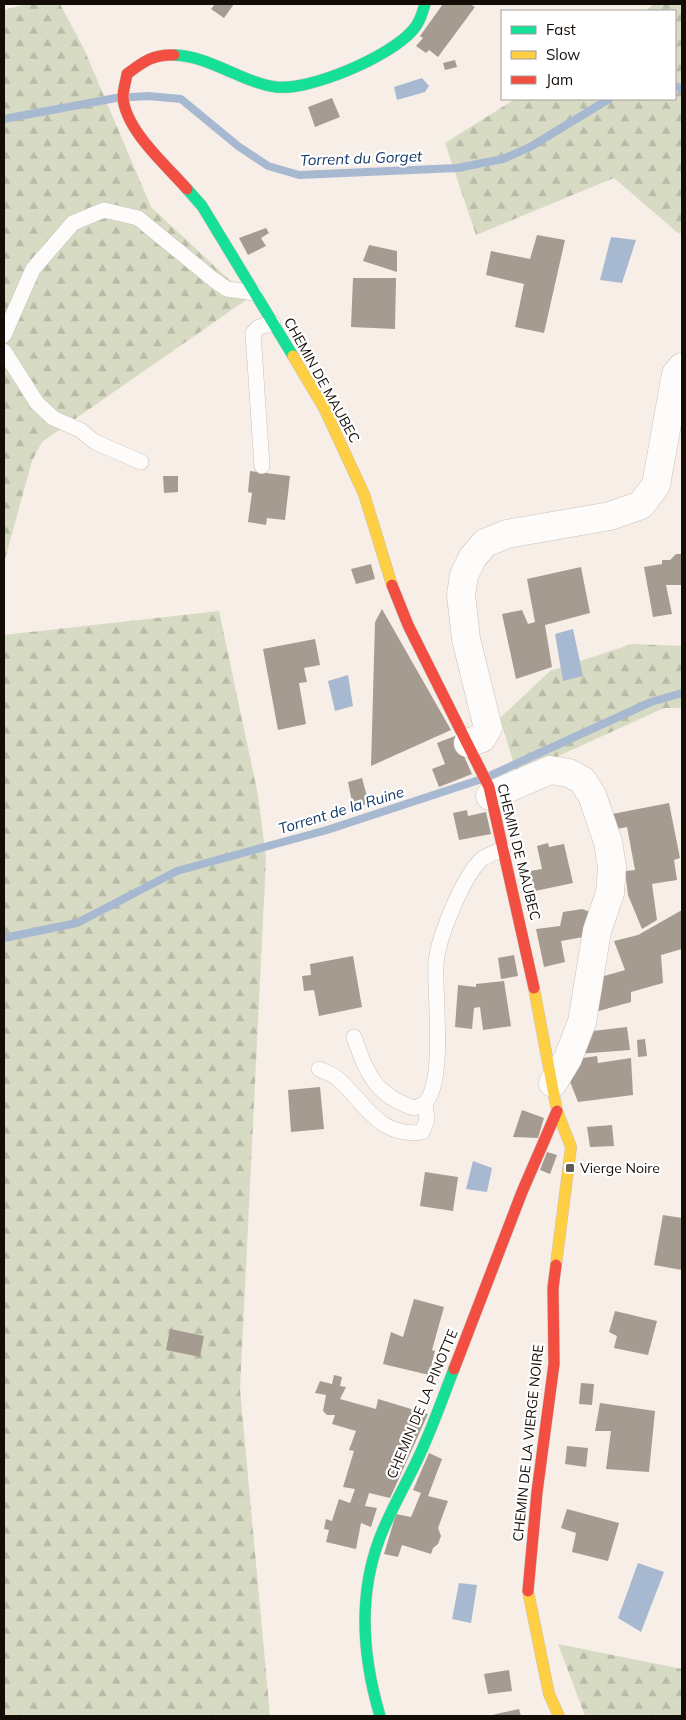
<svg xmlns="http://www.w3.org/2000/svg" width="686" height="1720" viewBox="0 0 686 1720" font-family="Mulish,sans-serif">
<style>
.forest{fill:url(#forest-firs)}
.water{fill:#a7b8d1}
.lines{fill:none;stroke-linecap:round;stroke-linejoin:round}
.stream{stroke:#a7b8d1;stroke-width:8}
.building{fill:#a59b91}
.lane-casing{stroke:#c9c1ba;stroke-width:16}
.street-casing{stroke:#c9c1ba;stroke-width:29}
.fast-casing{stroke:#c9c1ba;stroke-width:12}
.slow-casing{stroke:#c9c1ba;stroke-width:12}
.jam-casing{stroke:#c9c1ba;stroke-width:12}
.lane{stroke:#fefcfb;stroke-width:15}
.street{stroke:#fefcfb;stroke-width:28}
.fast{stroke:#16e098;stroke-width:11}
.slow{stroke:#ffcf43;stroke-width:11}
.jam{stroke:#f24e42;stroke-width:11}
.poi-dot{fill:#635b55;stroke:#fff;stroke-width:2}
.labels{text-anchor:middle;dominant-baseline:central;stroke-width:4.5;stroke-linejoin:round;paint-order:stroke}
.street-label{font-size:14px;fill:#140c06;stroke:#fff}
.poi-label{font-size:14px;fill:#140c06;stroke:#fff;text-anchor:start}
.water-label{font-size:15px;font-style:italic;fill:#133969;stroke:#fff}
</style>
<defs>
<pattern id="forest-firs" width="22" height="20" patternUnits="userSpaceOnUse" patternTransform="scale(1.25)"><rect width="22" height="20" fill="#d8dbc3"/><path d="M5 1l3.5 6h-7zM16 11l3.5 6h-7z" fill="#b8bba6"/></pattern>
</defs>
<rect width="100%" height="100%" fill="#f7eee7"/>
<path class="forest" d="M26,4H60L84,49L151,207L249,298L42,442L32,461L4,563V10Z
M653,4H682V233H678L614,178L476,235L445,143L515,99H675V11H646Z
M219,611L258,795L266,859L240,1389L270,1716H4V635Z
M632,644L682,646V708H664L517,775L500,718L550,671Z
M558,1644L682,1669V1716H585Z"/>
<path class="water" d="M422,78L429,86L425,92L397,100L394,87Z
M611,237L636,240L622,283L600,280Z
M573,629L583,676L563,681L555,634Z
M348,675L353,706L335,711L328,681Z
M473,1161L492,1168L487,1192L466,1189Z
M638,1563L664,1572L641,1632L618,1618Z
M459,1583L477,1585L471,1623L452,1619Z"/>
<g class="lines">
<path class="stream" d="M675,86L682,89
M4,119L116,98L148,96L181,99L238,146L268,166L299,175L457,168L503,159L530,147L609,99
M4,938L77,923L177,871L327,830L485,778L651,702L682,693"/>
</g>
<path class="building" d="M215,4H234L224,18L211,9Z
M443,4H470L475,7L438,57L429,50L426,53L416,46L423,38L420,36Z
M455,60L457,67L445,70L443,63Z
M332,98L340,117L315,127L308,107Z
M266,228L269,233L261,238L266,246L248,255L239,238Z
M537,235L565,240L544,333L515,327L524,284L486,275L491,251L530,259Z
M369,245L397,251V272L363,261Z
M353,278H396L395,329L351,327Z
M250,471L290,476L285,520L267,518L266,525L248,522L252,493L248,492Z
M163,476H178V492L164,493Z
M676,554H682V585H666L672,614L653,617L644,567L662,564V560H670Z
M371,564L375,579L356,584L351,569Z
M581,567L590,613L545,625L552,667L516,679L502,614L522,610L528,624L535,622L527,579Z
M382,609L451,730L371,766L375,622Z
M315,639L320,665L304,668L307,682L299,683L306,724L278,730L263,649Z
M455,736L472,774L439,787L432,769L445,764L437,743Z
M362,778L369,804L353,807L348,782Z
M669,803L680,858L674,860L677,880L652,884L657,920L642,929L628,895L625,871L635,870L627,827L617,829L612,814Z
M467,810L468,816L486,812L491,834L459,840L453,813Z
M548,843L549,847L564,844L573,883L535,891L530,871L542,869L537,846Z
M582,909L596,914L589,936L561,941L565,962L544,967L536,929L560,926L563,912Z
M682,910V949L661,955L663,983L631,992V1002L595,1012L594,979L625,970L614,941L638,935Z
M514,955L518,976L501,979L498,958Z
M353,956L362,1007L319,1016L314,990L304,991L302,976L311,975L310,964Z
M504,981L511,1026L483,1030L480,1007L474,1008L472,1029L455,1027L458,985L476,987V984Z
M627,1027L630,1050L577,1054L584,1032Z
M645,1039L647,1056L638,1057L637,1040Z
M597,1056L598,1063L631,1058L633,1095L578,1102L569,1079L575,1059Z
M320,1087L324,1129L291,1132L288,1090Z
M522,1110L544,1118L538,1138L513,1137Z
M612,1125L614,1146L590,1147L587,1127Z
M547,1152L557,1155L550,1174L540,1170Z
M425,1172L458,1177L453,1211L420,1206Z
M663,1215L682,1218V1270L654,1265Z
M414,1299L444,1307L432,1350L435,1351L429,1375L383,1364L391,1332L403,1337Z
M615,1311L657,1321L648,1355L614,1348L617,1336L609,1332Z
M170,1329L204,1336L200,1357L166,1350Z
M334,1375L342,1377L340,1386L346,1387L340,1399L376,1409L378,1399L428,1414L390,1498L369,1493L365,1506L377,1508L371,1527L361,1523L356,1549L326,1542L329,1530L324,1529L326,1519L332,1521L339,1499L350,1503L355,1489L343,1487L354,1451L349,1450L356,1431L332,1424L335,1415H327L323,1411L326,1395L315,1393L320,1381L332,1384Z
M581,1383L594,1384L592,1405L579,1404Z
M600,1403L655,1411L649,1472L606,1469L611,1431H595Z
M567,1446L588,1448L586,1467L565,1464Z
M429,1453L442,1459L428,1496L448,1501L438,1528L441,1536L438,1544L433,1548L431,1554L402,1545L398,1557L384,1554L396,1514L411,1517L421,1493L413,1490Z
M567,1509L619,1523L608,1561L572,1552L576,1533L561,1528Z
M509,1670L512,1691L488,1694L484,1674Z
M519,1709L521,1716H490L496,1714Z"/>
<g class="lines">
<defs>
<path id="lane" d="M4,335L33,269L73,223L104,210L138,218L214,280L227,289L255,293
M4,351L37,403L53,418L80,430L95,442L141,462
M262,466L253,333L259,327L273,323
M354,1037C367,1074 375,1095 414,1108C417,1107 422,1105 425,1103C446,1082 434,992 436,963C438,938 463,876 482,859C487,855 497,852 503,849
M319,1069C325,1072 332,1074 337,1078C365,1102 378,1138 422,1132L427,1120L425,1103"/>
<path id="street" d="M468,743L482,738L488,728L466,639L461,595L464,575L473,557L485,543L507,534L610,516L641,505L656,485L676,374L682,367
M490,796L550,770L569,773L582,780L592,795L608,842L612,867L610,893L597,931L582,1022L568,1058L553,1083"/>
<path id="fast" d="M174,55C210,56 241,82 276,87C310,91 389,57 412,31C419,24 422,14 425,4
M187,189L202,206L293,356
M380,1716C363,1659 358,1597 379,1540C390,1510 407,1483 420,1454C433,1426 443,1397 454,1369"/>
<path id="slow" d="M293,356L324,408L364,494L392,585
M534,988L557,1111L571,1147L556,1265
M528,1591L549,1694L559,1716"/>
<path id="jam" d="M174,55C153,54 143,62 127,74C126,81 123,90 123,97C125,130 167,166 187,189
M392,585L408,625L489,787L534,988
M454,1369L522,1192L557,1111
M528,1591L537,1492L554,1364L553,1288L556,1265"/>
</defs>
<use href="#lane" class="lane-casing"/>
<use href="#street" class="street-casing"/>
<use href="#fast" class="fast-casing"/>
<use href="#slow" class="slow-casing"/>
<use href="#jam" class="jam-casing"/>
<use href="#lane" class="lane"/>
<use href="#street" class="street"/>
<use href="#fast" class="fast"/>
<use href="#slow" class="slow"/>
<use href="#jam" class="jam"/>
</g>
<rect class="poi-dot" x="565" y="1163" width="10" height="10" rx="2.5"/>
<g class="labels">
<g class="street-label">
<text transform="translate(322 380) rotate(61)">CHEMIN DE MAUBEC</text>
<text transform="translate(519 852) rotate(76)">CHEMIN DE MAUBEC</text>
<text transform="translate(422 1404) rotate(-67)">CHEMIN DE LA PINOTTE</text>
<text transform="translate(528 1443) rotate(-84)">CHEMIN DE LA VIERGE NOIRE</text>
</g>
<g class="poi-label">
<text x="580" y="1168">Vierge Noire</text>
</g>
<g class="water-label">
<text transform="translate(361 158) rotate(-2)">Torrent du Gorget</text>
<text transform="translate(341 810) rotate(-17)">Torrent de la Ruine</text>
</g>
</g>
<rect width="686" height="1720" fill="none" stroke="#140c06" stroke-width="10"/>
<rect x="501" y="10" width="175" height="90" fill="#ffffff" stroke="#a19e9b"/>
<rect x="511" y="26" width="25" height="8" fill="#16e098" stroke="#a19e9b"/>
<text x="546" y="35" font-size="15" fill="#140c06">Fast</text>
<rect x="511" y="51" width="25" height="8" fill="#ffcf43" stroke="#a19e9b"/>
<text x="546" y="60" font-size="15" fill="#140c06">Slow</text>
<rect x="511" y="76" width="25" height="8" fill="#f24e42" stroke="#a19e9b"/>
<text x="546" y="85" font-size="15" fill="#140c06">Jam</text>
</svg>
